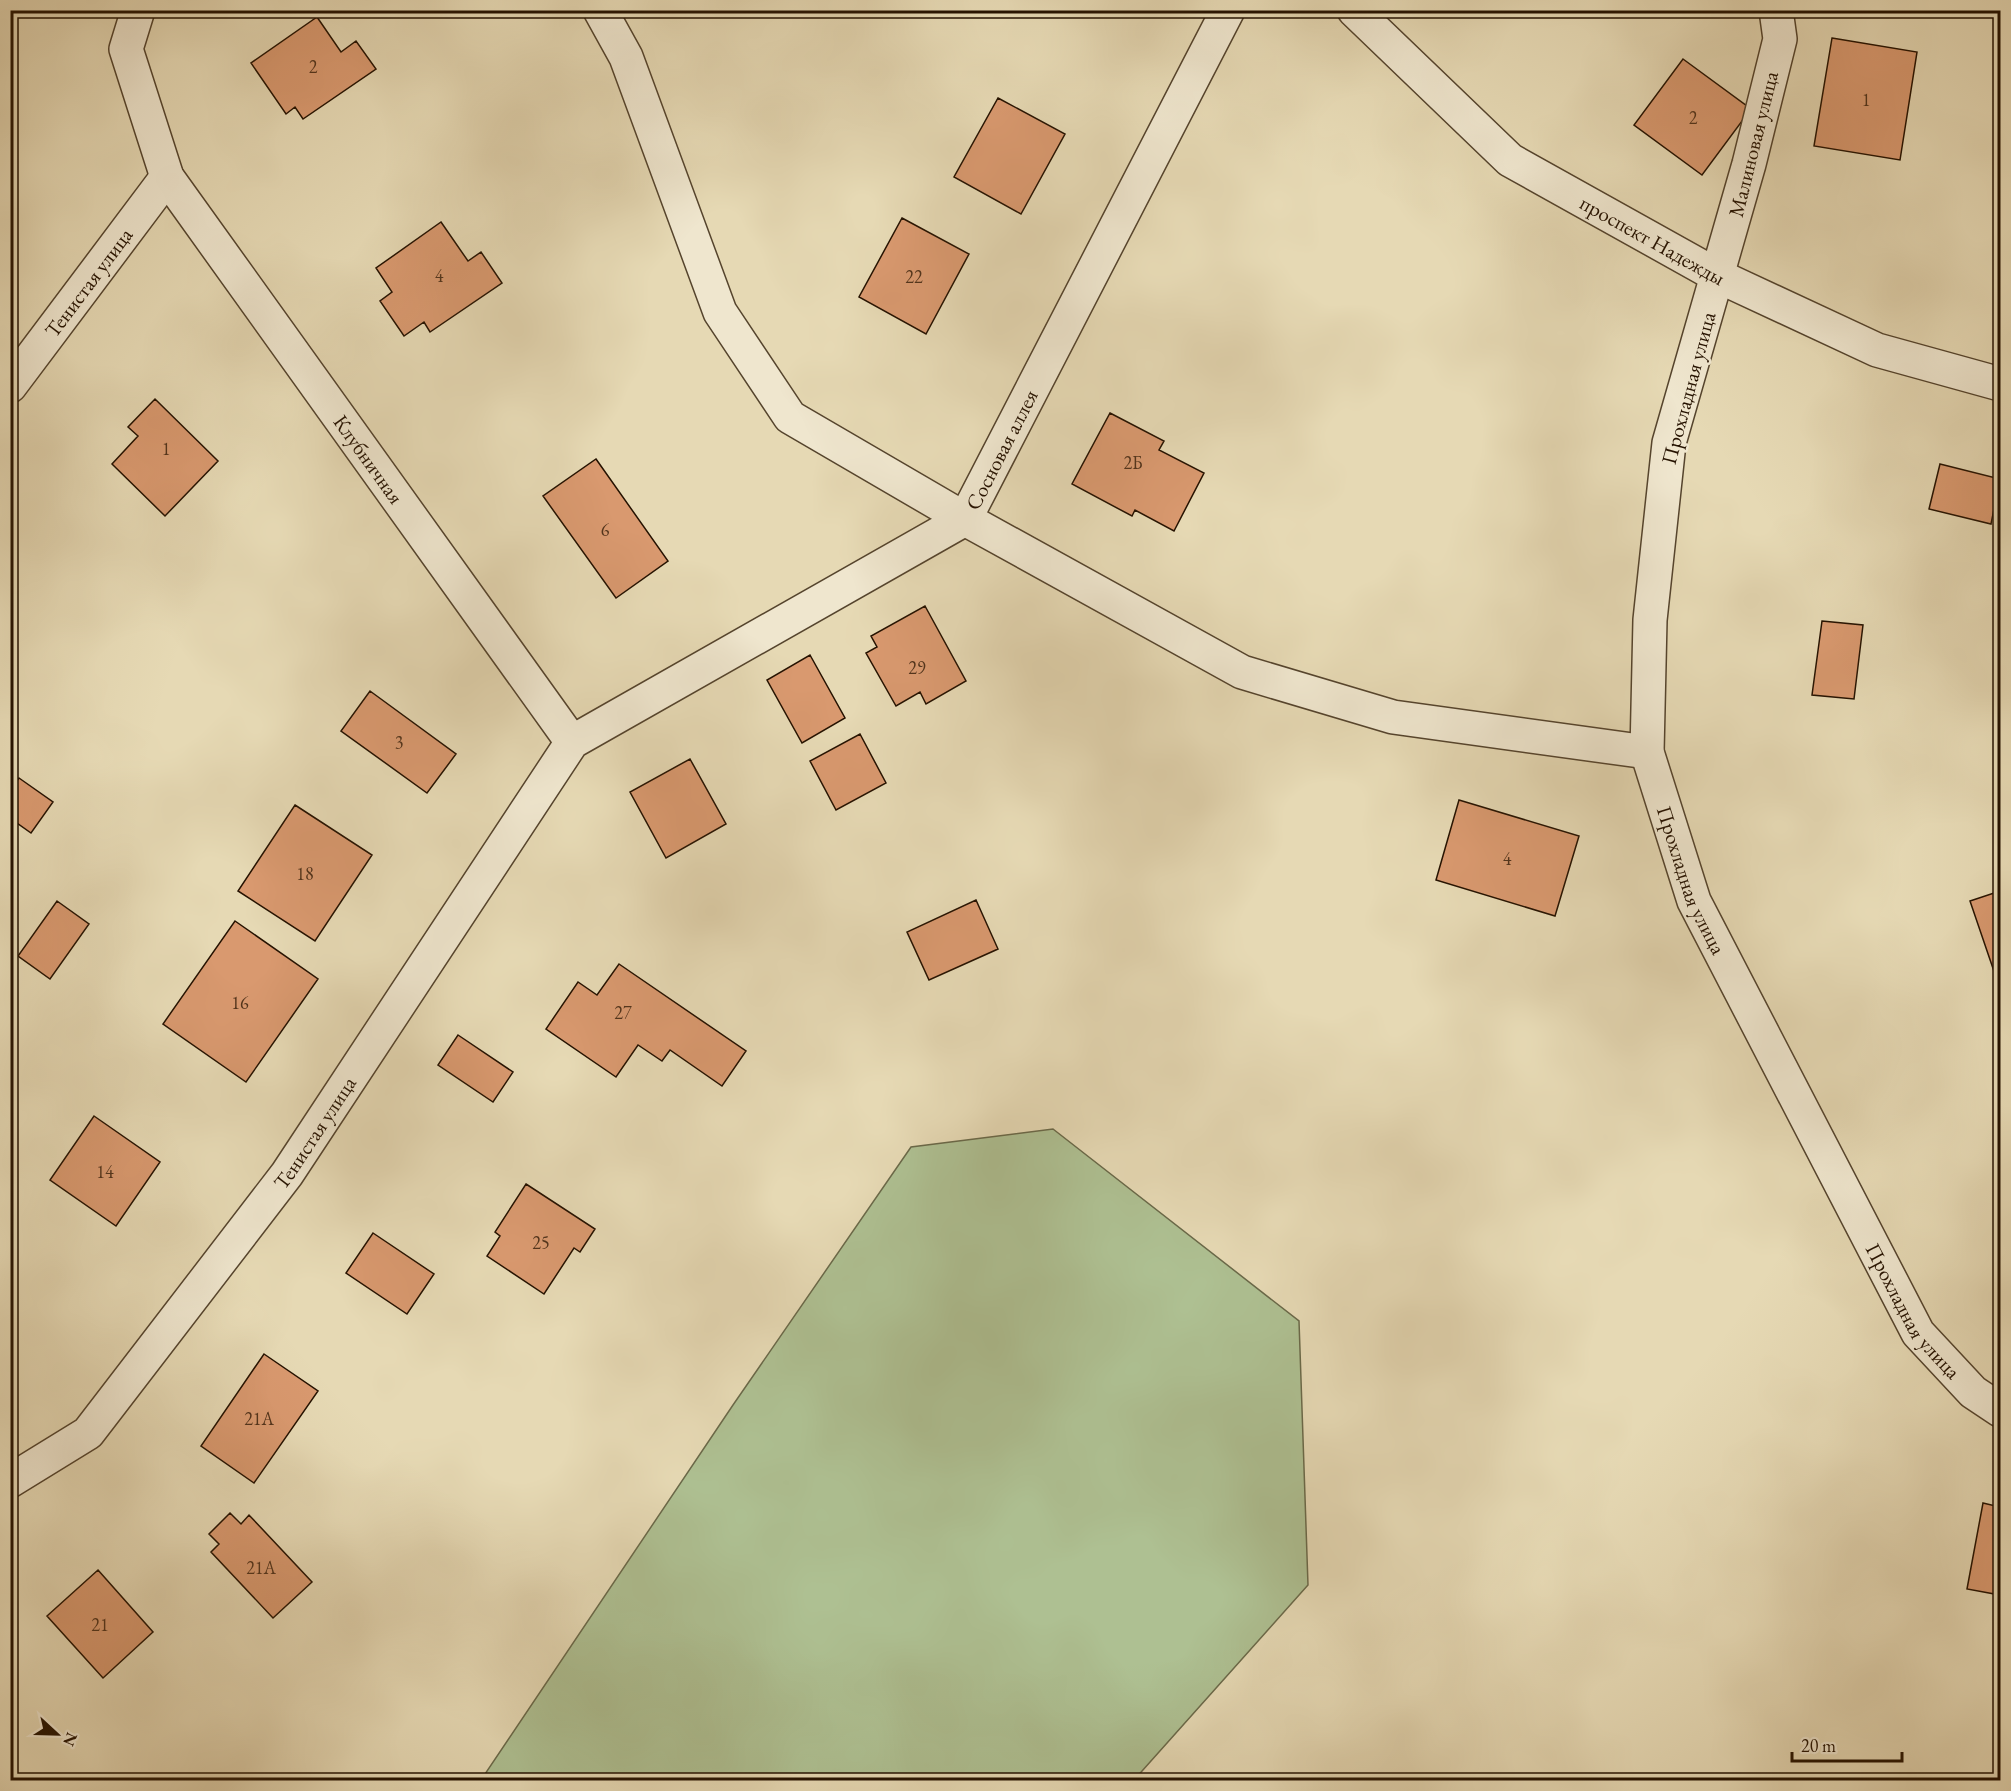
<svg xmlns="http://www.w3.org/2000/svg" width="2011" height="1791" viewBox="0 0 2011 1791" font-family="'EB Garamond',serif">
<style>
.green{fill:#aec092;stroke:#6a6949;stroke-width:1.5}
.building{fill:#d9996f;stroke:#251200;stroke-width:1.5}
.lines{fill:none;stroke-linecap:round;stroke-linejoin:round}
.minor-casing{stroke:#55442d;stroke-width:36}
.minor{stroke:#efe6ce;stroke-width:33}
.labels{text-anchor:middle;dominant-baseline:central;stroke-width:5;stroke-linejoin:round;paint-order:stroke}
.number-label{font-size:18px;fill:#52341c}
.street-label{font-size:21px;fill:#251200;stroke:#efe6ce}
</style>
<rect width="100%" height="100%" fill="#e6d9b4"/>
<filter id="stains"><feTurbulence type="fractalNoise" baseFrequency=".00333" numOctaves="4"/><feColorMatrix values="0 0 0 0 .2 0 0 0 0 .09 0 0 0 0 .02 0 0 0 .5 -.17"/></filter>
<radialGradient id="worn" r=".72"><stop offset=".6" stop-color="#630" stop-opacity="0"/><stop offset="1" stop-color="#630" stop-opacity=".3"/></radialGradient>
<path class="green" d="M1053,1129L1299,1321L1308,1585L1134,1780H481L733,1405L911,1147Z"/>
<path class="building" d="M317,17L341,52L356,41L376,69L303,119L295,107L286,114L251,63Z
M1832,38L1917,52L1900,160L1814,146Z
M1683,59L1751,109L1702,175L1634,125Z
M998,98L1065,134L1021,214L954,177Z
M902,218L969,254L926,334L859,297Z
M441,222L468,261L481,252L502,283L430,332L424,322L404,336L380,301L392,292L376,268Z
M155,399L218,461L165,516L112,464L138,436L128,427Z
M1110,413L1164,441L1159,450L1204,473L1174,531L1135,510L1132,516L1072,484Z
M596,459L668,561L616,598L543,496Z
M1940,464L2000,479L1991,524L1929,509Z
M925,606L966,681L926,704L920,692L896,706L866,653L877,647L871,636Z
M1822,621L1863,625L1854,699L1812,695Z
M810,655L845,718L802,743L767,680Z
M370,691L456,754L427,793L341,731Z
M860,734L886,783L836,810L810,761Z
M690,759L726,824L666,858L630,792Z
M19,778L53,802L31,833L10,818V790Z
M1459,800L1579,836L1555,916L1436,880Z
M295,805L372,855L315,941L238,891Z
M2000,891V986H1999L1970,901Z
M976,900L998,949L929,980L907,932Z
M57,901L89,924L50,979L18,956Z
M235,921L318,979L246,1082L163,1024Z
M619,964L746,1051L722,1086L670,1050L662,1061L638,1045L616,1077L546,1029L578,982L597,995Z
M458,1035L513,1072L493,1102L438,1065Z
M94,1116L160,1162L116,1226L50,1180Z
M526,1184L595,1229L580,1252L574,1248L544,1294L487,1256L500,1236L495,1232Z
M373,1233L434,1274L407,1314L346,1273Z
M264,1354L318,1391L254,1483L201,1446Z
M1983,1503L2000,1507V1595L1967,1589Z
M230,1513L241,1524L249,1515L312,1582L273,1618L211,1552L219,1544L209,1534Z
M98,1570L153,1632L103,1678L47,1616Z"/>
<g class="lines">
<defs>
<g id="minor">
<path id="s1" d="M138,10L126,49L167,177L572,742"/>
<path d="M600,10L626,57L720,312L790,417L965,519L1242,672L1393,717L1647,752"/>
<path id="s2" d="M1354,10L1510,160L1718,276L1877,350L2000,384"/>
<path id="s3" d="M1776,10L1780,39L1749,164L1669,443L1650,620L1647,752L1694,901L1918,1333L1973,1392L2000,1410"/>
<path id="s4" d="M10,386L167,177"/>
<path id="s5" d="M10,1481L88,1433L287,1174L572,742L965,519L1228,10"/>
</g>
</defs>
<use href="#minor" class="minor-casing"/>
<use href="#minor" class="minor"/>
</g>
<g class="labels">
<g class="number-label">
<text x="313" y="66">2</text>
<text x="1866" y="99">1</text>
<text x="1693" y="117">2</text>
<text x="439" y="275">4</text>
<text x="914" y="276">22</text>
<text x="166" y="448">1</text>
<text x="1133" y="462">2Б</text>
<text x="605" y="529">6</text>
<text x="917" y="667">29</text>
<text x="399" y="742">3</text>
<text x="1507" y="858">4</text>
<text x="305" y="873">18</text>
<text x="240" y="1002">16</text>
<text x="623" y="1012">27</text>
<text x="105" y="1171">14</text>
<text x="541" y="1242">25</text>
<text x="259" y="1418">21А</text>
<text x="261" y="1567">21А</text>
<text x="100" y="1624">21</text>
</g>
<g class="street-label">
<text transform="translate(1753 144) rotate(-76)">Малиновая улица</text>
<text stroke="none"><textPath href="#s2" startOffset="380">проспект Надежды</textPath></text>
<text stroke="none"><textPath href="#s4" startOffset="130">Тенистая улица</textPath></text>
<text transform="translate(1688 388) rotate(-75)">Прохладная улица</text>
<text stroke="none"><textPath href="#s5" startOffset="1466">Сосновая аллея</textPath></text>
<text stroke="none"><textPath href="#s1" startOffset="522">Клубничная</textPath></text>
<text stroke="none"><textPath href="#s3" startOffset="894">Прохладная улица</textPath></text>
<text stroke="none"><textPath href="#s5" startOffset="468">Тенистая улица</textPath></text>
<text stroke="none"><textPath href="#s3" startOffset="1380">Прохладная улица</textPath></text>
</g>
</g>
<rect width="2011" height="1791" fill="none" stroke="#e6d9b4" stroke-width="36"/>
<rect x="12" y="12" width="1987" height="1767" fill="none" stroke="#251200" stroke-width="3"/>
<rect x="18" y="18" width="1975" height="1755" fill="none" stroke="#251200" stroke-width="1.5"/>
<g transform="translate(57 1734) rotate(112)" stroke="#efe6ce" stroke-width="4.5" paint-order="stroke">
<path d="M0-4.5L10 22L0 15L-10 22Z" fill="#251200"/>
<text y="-9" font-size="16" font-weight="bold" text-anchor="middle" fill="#251200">N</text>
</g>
<path d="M1792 1752v9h110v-9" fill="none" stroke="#251200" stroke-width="3"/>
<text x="1801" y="1752" font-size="18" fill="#251200" stroke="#efe6ce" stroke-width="4.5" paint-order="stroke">20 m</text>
<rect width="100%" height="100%" filter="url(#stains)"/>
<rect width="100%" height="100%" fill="url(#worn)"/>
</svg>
